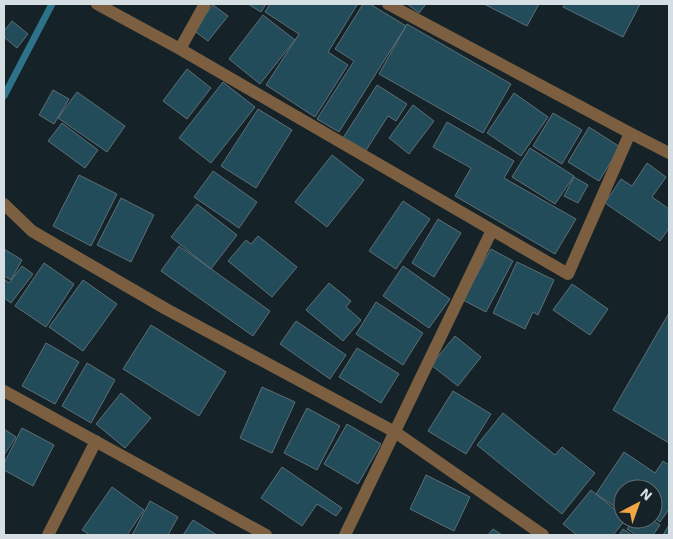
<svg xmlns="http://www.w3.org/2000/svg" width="673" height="539" viewBox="0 0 673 539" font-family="'Work Sans',sans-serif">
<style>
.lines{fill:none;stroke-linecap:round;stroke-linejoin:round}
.stream{stroke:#2d7289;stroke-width:7}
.building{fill:#234c5a;stroke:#5e6e75}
.minor{stroke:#7b5f40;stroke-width:12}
</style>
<rect width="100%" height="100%" fill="#152329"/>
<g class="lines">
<path class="stream" d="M4,96L52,4"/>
</g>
<path class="building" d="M248,4H266L261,12Z
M270,4H355L357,5L328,52L348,65L315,117L266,85L299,34L265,12Z
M363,4H370L406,26L339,132L317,119L354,61L335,49Z
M407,4H426L419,13Z
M484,4H539L527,26Z
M565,4H640L623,37L563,7Z
M213,5L228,16L208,41L193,30Z
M263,15L295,40L260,84L229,59Z
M12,21L28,34L17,48L4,37V31Z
M407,24L511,84L483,133L379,74Z
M187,69L211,88L187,119L163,101Z
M223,82L255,107L211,163L179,138Z
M377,85L407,104L396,121L388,116L365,152L343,138Z
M53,90L69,99L54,124L39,115Z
M77,92L125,126L107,152L58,118Z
M514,93L548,117L521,156L487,133Z
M413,105L434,121L409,154L389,138Z
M258,109L292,130L256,188L221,166Z
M553,113L582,130L562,164L533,146Z
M447,122L514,161L504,178L576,219L555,254L455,196L471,168L433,147Z
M62,123L98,150L85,168L48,141Z
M589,127L620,147L599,181L568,162Z
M530,148L574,176L555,204L512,177Z
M332,155L364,180L327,227L295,202Z
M647,163L666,177L652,197L669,209V228L660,241L605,203L621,179L632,186Z
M213,171L257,202L239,228L194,197Z
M79,175L117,194L91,246L53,226Z
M574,177L588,185L578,203L564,196Z
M121,198L154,215L131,262L97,245Z
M403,201L430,219L396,269L369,251Z
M197,204L237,235L211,269L171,237Z
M438,219L461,233L434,277L412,263Z
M258,236L297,267L272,297L228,261L246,240L251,244Z
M179,246L270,311L253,336L161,271Z
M4,249L22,260L11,280L4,276Z
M491,249L513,261L486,312L463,300Z
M517,262L554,280L538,315L533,312L525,329L493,313Z
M44,263L74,284L46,327L15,306Z
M22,266L33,274L11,303L4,298V279L9,283Z
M403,266L450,299L429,328L383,296Z
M83,280L117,304L83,351L49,327Z
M329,283L351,301L346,307L361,320L343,341L306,310Z
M572,284L608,309L590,335L553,310Z
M376,302L423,333L403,365L356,334Z
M669,313V443L613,410Z
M296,321L346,355L330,379L280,344Z
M151,325L226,372L199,416L123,369Z
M455,336L481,357L458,386L431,365Z
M46,343L79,362L55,404L22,386Z
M357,348L399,374L381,403L339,377Z
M87,363L115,380L91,423L62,406Z
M262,387L295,402L272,453L240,438Z
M453,391L491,414L466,454L428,431Z
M121,393L151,418L125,448L96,424Z
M307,408L340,426L317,470L284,453Z
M503,413L555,455L562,447L595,473L562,514L477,445Z
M347,424L381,444L358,484L324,464Z
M22,428L54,445L33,486L4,470V463Z
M4,429L16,437L4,455Z
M624,452L655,473L663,461L669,465V509L660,522L653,517V489H623V499L617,508L596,494Z
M282,467L342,508L336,516L317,504L302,526L261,498Z
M426,475L470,497L454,531L410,509Z
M112,487L144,510L127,535H90L82,530Z
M591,490L623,516V519H626L613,535H577L563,524Z
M150,501L178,517L168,535H132Z
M634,519H651L660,525L653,535H636L627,529Z
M193,520L217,535H183Z
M669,525V535H663Z
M493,529L502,535H488Z
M623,529L632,535H619Z"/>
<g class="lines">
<path class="minor" d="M97,4L180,49L568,274L630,133L388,4
M180,49L205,4
M630,133L669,153
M4,204L32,231L166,309L395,432L543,535
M4,391L266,535
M48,535L96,441
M345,535L492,230"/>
</g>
<rect width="673" height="539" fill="none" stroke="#d5dee2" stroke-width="10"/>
<g transform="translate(638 504) rotate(41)"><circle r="24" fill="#152329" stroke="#626e73"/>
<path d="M0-4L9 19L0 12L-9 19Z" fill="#f3a443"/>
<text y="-8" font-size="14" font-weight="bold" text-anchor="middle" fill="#d5dee2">N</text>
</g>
</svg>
